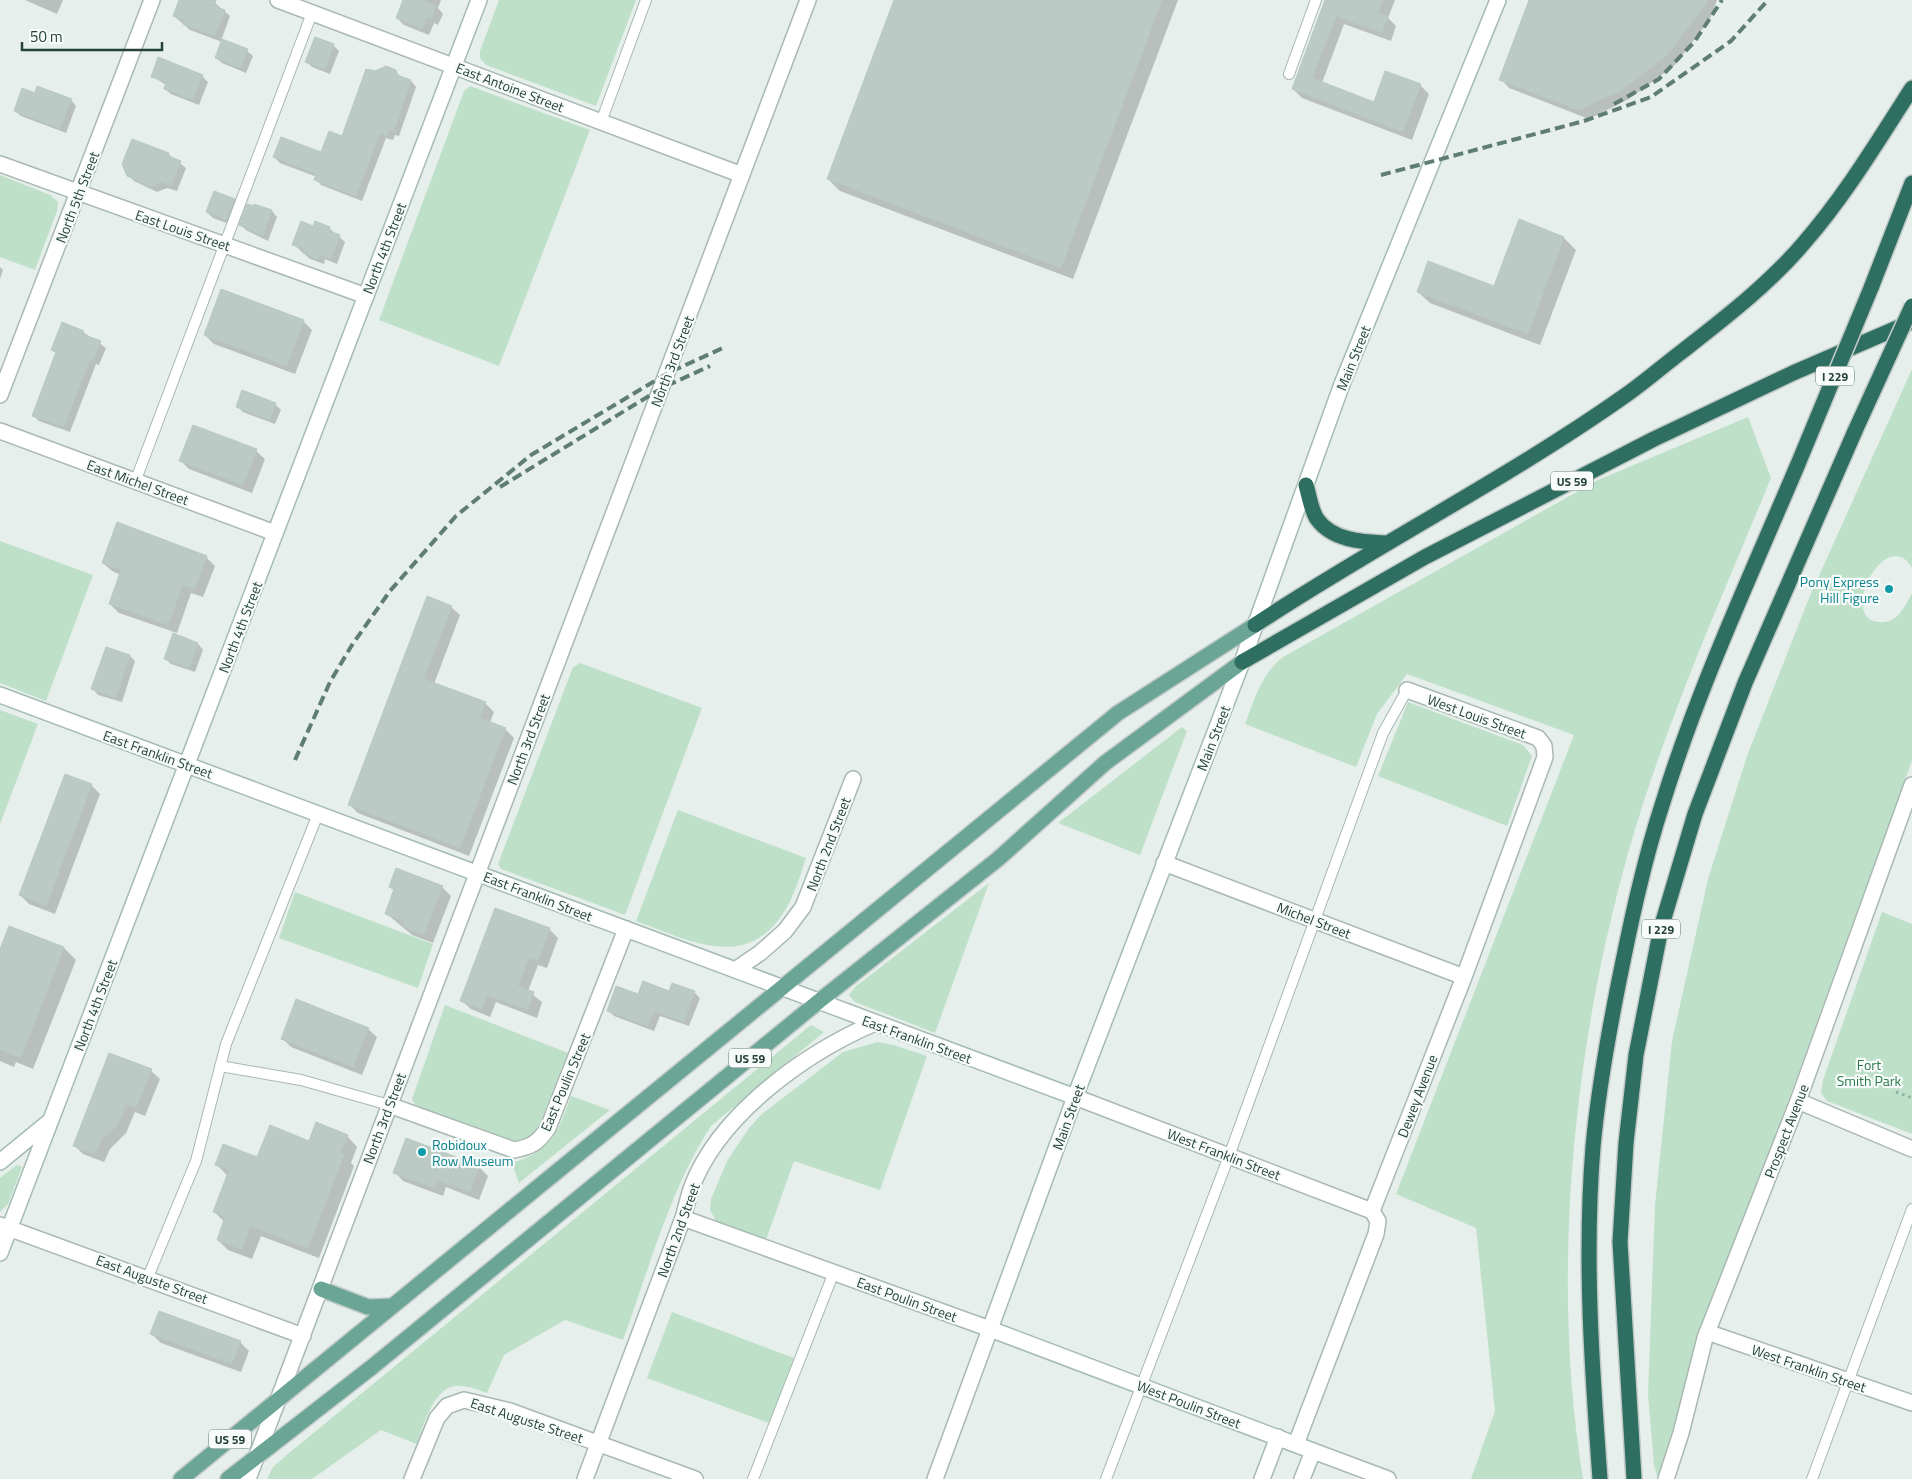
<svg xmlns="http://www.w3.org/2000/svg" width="1912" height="1479" viewBox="0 0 1912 1479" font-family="'Titillium Web',sans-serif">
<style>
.green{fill:#bfe0c8}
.shadow{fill:#0003}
.building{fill:#bbcac4;stroke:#b8c9c2}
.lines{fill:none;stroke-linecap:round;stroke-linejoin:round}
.lane-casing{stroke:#a8b8b2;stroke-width:12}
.street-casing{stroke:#a8b8b2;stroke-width:18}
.secondary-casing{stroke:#a4bbb3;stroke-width:18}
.primary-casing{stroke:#c2cac8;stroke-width:18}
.highway-casing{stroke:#c2cac8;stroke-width:18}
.path{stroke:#86b3a5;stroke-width:3;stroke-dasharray:2.5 4;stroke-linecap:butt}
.lane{stroke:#fff;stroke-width:10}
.street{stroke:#fff;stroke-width:15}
.secondary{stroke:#fff;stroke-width:15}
.primary{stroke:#6aa596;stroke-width:15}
.highway{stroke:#2f6f62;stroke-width:15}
.rail{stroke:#5f7d75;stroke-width:4;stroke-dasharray:10 5;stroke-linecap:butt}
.highway-bridge-casing{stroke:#c2cac8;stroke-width:18;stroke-linecap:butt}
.highway-bridge{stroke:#2f6f62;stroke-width:15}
.culture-dot{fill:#0f9aa8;stroke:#f7fbf9;stroke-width:2}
.labels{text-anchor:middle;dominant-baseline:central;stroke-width:4.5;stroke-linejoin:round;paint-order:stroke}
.shield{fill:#f7fbf9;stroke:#637a73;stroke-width:1}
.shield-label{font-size:12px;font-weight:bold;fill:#24423a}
.street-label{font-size:14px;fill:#24423a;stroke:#f7fbf9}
.culture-label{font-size:14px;fill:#0d838f;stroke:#f7fbf9;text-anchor:end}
.park-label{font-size:14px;fill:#2d7a4b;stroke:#f7fbf9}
</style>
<rect width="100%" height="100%" fill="#e6efeb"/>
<path class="green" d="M499,0H636L596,106L486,65L480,58V51Z
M470,86L590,130L499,366L379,320L464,91Z
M0,175L50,195L58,202L57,211L35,270L0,257Z
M1912,369V568C1885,521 1833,627 1884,622C1899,621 1906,604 1912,593V761L1691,1368L1662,1479H1658L1654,1465L1648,1395L1655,1205L1672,1041L1708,879L1747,756L1809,598Z
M1748,417L1771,478C1726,587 1678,695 1642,807C1576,1014 1548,1264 1583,1479H1471L1495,1411L1476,1228L1396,1194L1574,735L1407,674L1377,714L1356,767L1245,724C1255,699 1261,674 1283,657L1598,480Z
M0,541L93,575L46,701L0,683Z
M580,663L702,708L625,915L501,869L498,864L573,667Z
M1408,702L1523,745L1532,756L1507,826L1378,776Z
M0,710L38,724L0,824Z
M1182,727L1187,731L1140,855L1058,823Z
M678,810L806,858C800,876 794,897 784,912C746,972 688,940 636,921Z
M989,883L935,1033L855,1002L849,995L855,987Z
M295,892L433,944L418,988L279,938Z
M1882,912L1912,924V1134L1827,1101L1821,1093L1823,1080Z
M445,1005L568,1053L539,1126L528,1139L513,1141L416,1106L412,1099Z
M811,1025L824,1032L711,1126C670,1189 649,1269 623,1340L565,1320L504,1355L487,1393C479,1390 469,1386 461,1386C434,1383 424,1425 417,1444L381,1430L312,1479H267L273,1467L289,1453Z
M877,1042L894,1045L927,1056L880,1190L794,1161L766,1240L716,1221L710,1210L711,1199L727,1161L749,1128L762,1114L843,1052Z
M571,1096L610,1110L519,1183L512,1163C553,1150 557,1134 571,1096Z
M17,1165L22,1167L8,1204L0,1212V1178Z
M672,1312L794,1358L769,1423L647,1378Z"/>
<path class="shadow" d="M25,0H63L57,14Z
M180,0H207L215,3L230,16L221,41L247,51L253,56L246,73L222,63L216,57L222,42L190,30L174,16Z
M404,0H441L438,8L443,14L438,25L434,23L429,35L404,25L397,18Z
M895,0H1178L1073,279L840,191L828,179Z
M1327,0H1395L1388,18L1396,26L1391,41L1344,24L1322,83L1375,103L1420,85L1429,94L1412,140L1302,98L1293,89Z
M1530,0H1717L1710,19L1675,65L1629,99L1589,119L1509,88L1501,79Z
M333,45L339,51L330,74L312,67L307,62Z
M395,71L402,78L411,81L416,87L399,136L395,135L393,140L386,138L362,201L321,185L316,179L317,177L280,163L274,157L322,154L342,138L375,73Z
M152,76H202L208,82L199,105L171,94L165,89L166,85Z
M36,94L71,100L76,106L66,133L21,116L15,111Z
M168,154L186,168L177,191L167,188L157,192L134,181L128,175Z
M234,200L240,205L232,225L213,218L207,212Z
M255,205L272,211L277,217L268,241L246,230L241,225Z
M1519,221L1564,238L1576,250L1540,345L1430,303L1418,292L1494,288Z
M313,227L329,228L345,242L337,264L325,259L324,264L310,259L293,244Z
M0,267L3,270L0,279Z
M303,321L312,330L295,374L214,344L205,335Z
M83,332L106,348L99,365L96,364L70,432L39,421L33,415L57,354L52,349Z
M275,404L281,410L275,424L243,412L237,406Z
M256,451L265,459L252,493L189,469L180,460Z
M206,557L215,566L203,597L191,593L177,633L119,613L110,604L121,575L112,571L103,563Z
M451,607L460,615L434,684L485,703L494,712L490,723L505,729L514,738L469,856L358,813L349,804Z
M174,635L198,644L203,650L195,672L171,664L165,658Z
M107,648L130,656L135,661L122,702L98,695L93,689Z
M91,785L100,794L55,914L29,904L20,895Z
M390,887H442L451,896L433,943L412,935L387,914L395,891Z
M10,928L64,948L76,960L33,1069L16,1062L14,1067L0,1061V952Z
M549,929L558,938L547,968L538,965L528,991L542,1002L537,1018L496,1002L490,1017L471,1009L462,1001Z
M694,992L700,998L689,1026L660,1016L654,1031L614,1016L609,1011L638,996Z
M368,1029L377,1037L362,1075L291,1047L282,1038Z
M151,1071L160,1079L145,1116L135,1112L126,1133L110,1149L104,1162L83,1154L74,1145Z
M347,1136L357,1147L351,1163L354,1166L319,1258L261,1236L252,1259L228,1250L218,1240L225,1222L214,1212L227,1175L217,1165L258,1159L309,1142Z
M479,1167L488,1176L479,1200L446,1187L443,1196L403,1181L395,1172Z
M152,1334L240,1342L249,1351L241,1372L161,1343Z"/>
<path class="building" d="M179,0H216L214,6L225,10L215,36L183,24L185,21L173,16Z
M403,0H423L436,5L431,18L427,17L422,29L396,18Z
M894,0H1162L1061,268L827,179Z
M1325,0H1383L1378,13L1388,16L1382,33L1336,16L1312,78L1374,102L1385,71L1421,84L1403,132L1292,89Z
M1529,0H1709L1666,56L1620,91L1579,110L1499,80Z
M315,37L334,44L325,69L305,62Z
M222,39L248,49L241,68L215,58Z
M158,57L203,75L193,100L164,89L166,82L151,77Z
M386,66L396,70L397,75L411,80L394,131L389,130L387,136L380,133L356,196L314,180L316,174L273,157L281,137L321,152L329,131L342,136L366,69L375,71Z
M37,86L72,99L60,129L14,111L22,88L35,93Z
M132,139L169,153L168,156L181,161L171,186L161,182L151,187L127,176L122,164Z
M214,191L235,199L226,220L206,212Z
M247,204L254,206V204L272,210L263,236L239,225Z
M1519,219L1564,237L1528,334L1417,292L1428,261L1494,286Z
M301,221L313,226L315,221L330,227L329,231L340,235L331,259L320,255L318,259L303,253L304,249L292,245Z
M221,289L304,320L287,366L204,335Z
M62,322L84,331L82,334L101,341L93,360L90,359L64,427L32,416L56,352L51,350Z
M242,390L276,403L270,420L236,407Z
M193,425L257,449L243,485L179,461Z
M117,522L207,556L195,589L183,585L168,625L109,604L121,570L102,563Z
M427,596L452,606L424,679L486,702L480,718L506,728L460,848L348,805Z
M173,633L198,643L189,668L164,659Z
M106,647L130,655L116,698L91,689Z
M65,774L92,784L46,906L19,895Z
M396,868L443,886L424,935L402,926L404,921L385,914L394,889L389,887Z
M495,908L550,928L538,960L529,957L518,986L534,992L528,1010L487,995L482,1009L460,1001Z
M9,926L64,947L21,1058L0,1049V949Z
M643,981L669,991L672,983L695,991L684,1022L654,1011L648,1026L607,1011L616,986L638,994Z
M296,999L369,1028L353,1067L281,1039Z
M109,1053L152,1069L136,1108L126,1104L118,1125L101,1140L95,1154L73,1146Z
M316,1122L348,1135L340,1153L344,1155L308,1248L250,1226L242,1250L217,1240L225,1217L213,1212L229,1170L215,1165L223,1144L257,1157L270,1125L309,1141Z
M406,1138L480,1166L470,1192L437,1180L434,1188L393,1173Z
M159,1311L241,1341L232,1364L150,1334Z"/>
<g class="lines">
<defs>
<path id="lane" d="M1289,74L1316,0
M601,122L646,0
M135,482L312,13
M220,1066L301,1080L389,1105
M148,1277L196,1161L226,1044L318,814
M753,1479L834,1272
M1106,1479L1229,1156L1383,733L1407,690
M1812,1479L1912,1209"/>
<path id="street" d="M278,0L742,175
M0,164L366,296
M0,395L152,0
M0,431L275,533
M1164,863L1464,977
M735,970L760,953L785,931L803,907L853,779
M1075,1097L1372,1211
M1798,1101L1912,1149
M389,1105L514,1150C531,1147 538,1143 548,1128L626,929
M683,1218L990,1329L935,1479
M0,1225L303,1336
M1707,1332L1912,1403
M1296,1444L1376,1234L1378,1221L1372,1211L1464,977L1545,757L1544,746L1538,738L1407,690
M1313,1451L1388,1479
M248,1479L808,0
M412,1479L437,1418L447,1406L464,1400L510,1411L695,1479
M585,1479L683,1218C686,1208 688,1198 691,1189C718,1115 805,1053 875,1023
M1666,1479L1681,1433L1705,1338L1798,1101L1912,785"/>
<path id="secondary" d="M0,695L1075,1097
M0,1162L50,1121
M0,1253L479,0
M1262,1479L1278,1437
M1302,1479L1313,1451L990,1329L1075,1097L1242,662L1342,384L1498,0"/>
<path id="primary" d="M321,1289L368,1307L392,1306
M181,1479L1118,713L1255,625
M228,1479L372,1367L818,1002L998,859L1105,763L1242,662"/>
<path id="highway" d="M1871,288L1912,183
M1306,485C1309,495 1311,510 1317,519C1332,540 1361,542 1385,543
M1255,625C1376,545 1507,479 1626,395C1646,381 1664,365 1684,350C1726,317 1769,284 1803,244C1845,196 1878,141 1912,88
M1242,662L1425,557L1654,439L1793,373L1911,322
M1600,1479C1592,1369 1584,1258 1593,1147C1598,1091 1608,1036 1619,981C1631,921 1644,860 1663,802C1699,686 1751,575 1798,464
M1634,1479L1620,1242L1626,1143L1636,1055L1661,928L1695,814L1745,683L1855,431"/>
</defs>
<use href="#lane" class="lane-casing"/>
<use href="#street" class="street-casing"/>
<use href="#secondary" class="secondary-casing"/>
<use href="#primary" class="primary-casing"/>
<use href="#highway" class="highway-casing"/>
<path class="path" d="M1896,1092L1912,1098"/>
<use href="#lane" class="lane"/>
<use href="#street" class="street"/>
<use href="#secondary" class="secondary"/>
<use href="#primary" class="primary"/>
<use href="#highway" class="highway"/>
<path class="rail" d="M1614,104L1659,79L1695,41L1722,0
M1381,175L1584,121L1651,97L1731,41L1768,0
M500,487L662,388L710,366
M295,760L330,682L352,645L390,591L456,516L531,455L668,373L725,347"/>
<defs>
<path id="highway-bridge" d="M1855,431L1912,306
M1798,464L1871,288"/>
</defs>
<use href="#highway-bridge" class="highway-bridge-casing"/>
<use href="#highway-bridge" class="highway-bridge"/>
</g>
<g class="culture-dot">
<circle cx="1889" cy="589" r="5"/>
<circle cx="422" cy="1152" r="5"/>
</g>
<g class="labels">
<g class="shield">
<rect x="1816" y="366.5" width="38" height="19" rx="4"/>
<rect x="1551" y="471.5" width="42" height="19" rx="4"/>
<rect x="1642" y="919.5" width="38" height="19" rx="4"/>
<rect x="729" y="1048.5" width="42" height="19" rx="4"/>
<rect x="209" y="1429.5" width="42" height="19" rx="4"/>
</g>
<g class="shield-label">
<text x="1835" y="376">I 229</text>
<text x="1572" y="481">US 59</text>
<text x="1661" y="929">I 229</text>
<text x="750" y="1058">US 59</text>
<text x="230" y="1439">US 59</text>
</g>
<g class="street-label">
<text transform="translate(510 87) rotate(21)">East Antoine Street</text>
<text transform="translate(77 197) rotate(-69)">North 5th Street</text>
<text transform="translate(183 230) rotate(19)">East Louis Street</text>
<text transform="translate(384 248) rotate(-69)">North 4th Street</text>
<text transform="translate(1353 358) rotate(-68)">Main Street</text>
<text transform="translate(672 361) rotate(-69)">North 3rd Street</text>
<text transform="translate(138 482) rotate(20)">East Michel Street</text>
<text transform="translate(240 627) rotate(-69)">North 4th Street</text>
<text transform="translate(1477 716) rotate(20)">West Louis Street</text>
<text transform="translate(1213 738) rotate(-69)">Main Street</text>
<text transform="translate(528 739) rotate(-69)">North 3rd Street</text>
<text transform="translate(158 754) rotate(20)">East Franklin Street</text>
<text transform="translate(828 844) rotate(-69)">North 2nd Street</text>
<text transform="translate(538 896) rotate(21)">East Franklin Street</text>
<text transform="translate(1314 920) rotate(21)">Michel Street</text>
<text transform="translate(95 1005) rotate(-69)">North 4th Street</text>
<text transform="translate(917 1039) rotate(20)">East Franklin Street</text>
<text transform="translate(565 1082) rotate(-67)">East Poulin Street</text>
<text transform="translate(1417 1096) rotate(-69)">Dewey Avenue</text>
<text transform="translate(1068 1117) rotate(-70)">Main Street</text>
<text transform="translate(384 1118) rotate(-69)">North 3rd Street</text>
<text transform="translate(1786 1131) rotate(-69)">Prospect Avenue</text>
<text transform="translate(1224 1154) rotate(21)">West Franklin Street</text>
<text transform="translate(678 1230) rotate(-70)">North 2nd Street</text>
<text transform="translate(152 1279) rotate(20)">East Auguste Street</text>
<text transform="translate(907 1299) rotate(20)">East Poulin Street</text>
<text transform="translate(1809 1368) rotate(19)">West Franklin Street</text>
<text transform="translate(1189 1404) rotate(21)">West Poulin Street</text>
<text transform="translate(527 1420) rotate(18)">East Auguste Street</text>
</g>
<g class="culture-label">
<text x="1879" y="581">Pony Express<tspan x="1879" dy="16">Hill Figure</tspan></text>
<text x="432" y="1144" text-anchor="start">Robidoux<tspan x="432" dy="16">Row Museum</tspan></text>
</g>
<g class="park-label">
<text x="1869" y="1064">Fort<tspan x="1869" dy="16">Smith Park</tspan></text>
</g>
</g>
<path d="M22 42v8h140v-8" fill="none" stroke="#24423a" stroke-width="2.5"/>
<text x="30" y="42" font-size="15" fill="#24423a" stroke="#f7fbf9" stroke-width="4" paint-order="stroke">50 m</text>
</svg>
